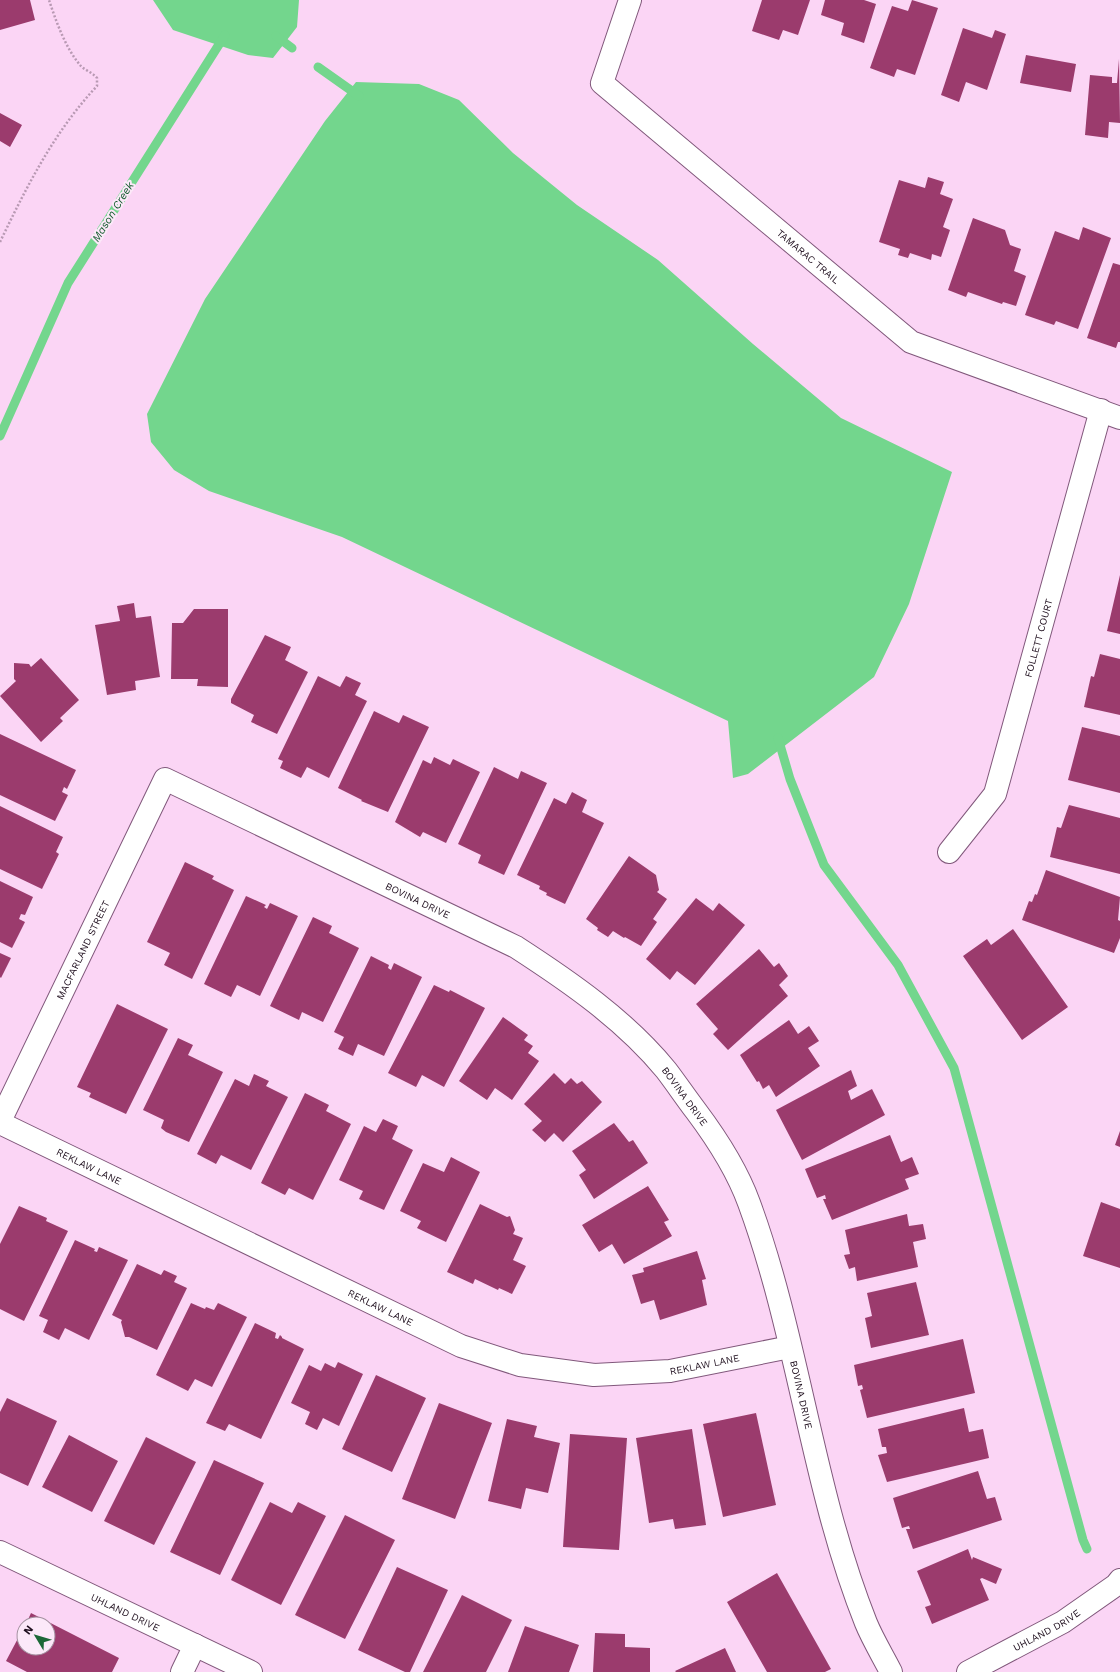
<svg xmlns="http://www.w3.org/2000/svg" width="1120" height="1672" viewBox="0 0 1120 1672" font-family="'Work Sans',sans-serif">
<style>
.water{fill:#73d68d}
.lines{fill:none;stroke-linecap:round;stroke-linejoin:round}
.stream{stroke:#73d68d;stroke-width:9}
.building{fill:#9b3b6d}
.street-casing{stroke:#80587b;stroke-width:24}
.path{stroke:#b899b3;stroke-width:2.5;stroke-dasharray:2 2;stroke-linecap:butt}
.street{stroke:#fff;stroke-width:22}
.labels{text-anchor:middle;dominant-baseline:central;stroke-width:4;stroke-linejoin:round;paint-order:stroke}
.street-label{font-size:10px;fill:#1f0f1e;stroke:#fce9f9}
.water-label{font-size:11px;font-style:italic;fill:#155c2f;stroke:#fce9f9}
</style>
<rect width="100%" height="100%" fill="#fbd5f5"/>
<path class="water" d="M153,0H299L297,27L273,58L248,55L173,30Z
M356,82L419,84L459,100L513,153L577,205L658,260L753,344L841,418L952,472L909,604L874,677L748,774L733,778L728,721L342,537L209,491L174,470L151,442L147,414L205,299L325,121Z"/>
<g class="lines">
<path class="stream" d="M276,36L292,48
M318,67L359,96
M0,436L68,283L225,35
M778,738L790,779L824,865L898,965L954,1068L1083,1540L1087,1549"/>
</g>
<path class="building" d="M0,0H30L35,20L0,30Z
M762,0H810L798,35L783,30L779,40L752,31Z
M825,0H864L876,4L864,43L841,35L844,23L821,15Z
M912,0L938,8L915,75L897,69L894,77L870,68L892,6L908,11Z
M963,28L992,38L995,30L1006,34L987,90L966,82L959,102L941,95Z
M1026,55L1076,64L1071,92L1020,83Z
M1119,59L1120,123L1109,122L1108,138L1085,135L1090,75L1112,77V83H1117Z
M0,113L22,125L10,147L0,141Z
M928,177L944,182L940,194L953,199L943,227L950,230L941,257L932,254L931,260L910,253L908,258L898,255L900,249L879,242L899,180L925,188Z
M973,218L1005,230L1010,245L1021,249L1014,271L1026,276L1016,306L1003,302L1002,304L968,292L966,297L948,290Z
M1083,227L1111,238L1078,329L1056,321L1054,325L1025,315L1055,231L1079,240Z
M1113,263L1120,265V342H1118L1116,348L1087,338Z
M1120,575V634L1107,631Z
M134,603L136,618L151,616L160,677L135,681L136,690L107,695L95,625L120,621L117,606Z
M194,609H228V687L197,686L198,679H171L172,623H183Z
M265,635L291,647L285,660L308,672L277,734L251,722L254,715L231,703V699Z
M1100,654L1120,659V715L1084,707L1091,676L1094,677Z
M41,658L79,700L60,718L63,721L41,742L0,696L16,681L14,679V663L29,664L31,667Z
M318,676L340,687L346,676L361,683L355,695L367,701L329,778L307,767L301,778L280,768L283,761L278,759Z
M374,711L399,723L403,715L429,727L388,812L361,801L362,800L338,788Z
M1082,727L1120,736V793L1068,780Z
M0,734L76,770L67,789L64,787L62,792L68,795L55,821L0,795Z
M434,757L450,765L453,759L480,772L446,843L423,832L420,837L395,822L423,760L431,764Z
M494,767L518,779L521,771L547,783L504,875L478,863L481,855L458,844Z
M572,792L587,800L582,812L604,823L565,904L546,895L547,893L539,889L540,886L517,875L554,798L566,804Z
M1069,805L1120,818V874L1050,857L1057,827L1061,828Z
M0,806L63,837L56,852L59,854L42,889L0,869Z
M629,856L656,875L659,890L657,892L667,899L653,919L657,922L641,946L625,937L624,938L613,931L608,937L597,930L598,928L586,919Z
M185,862L214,876L212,879L234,890L192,979L164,965L170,953L147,942Z
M1046,870L1120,897L1118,920L1120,921V938L1114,953L1022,920L1029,901L1032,902L1035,894L1037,895Z
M0,881L33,897L25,915L21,914L19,919L25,922L12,948L0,942Z
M246,896L266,905L264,907L267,909L270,903L298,916L260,996L237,985L231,997L204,984Z
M696,898L713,911L719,903L745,925L695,985L677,971L670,980L646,959Z
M313,917L332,926L329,933L359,948L323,1022L302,1012L299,1020L270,1006Z
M1013,929L1068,1007L1022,1040L963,956L987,939L991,945Z
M759,949L774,967L779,963L788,976L779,985L788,996L728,1050L713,1034L718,1029L696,1004Z
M0,953L11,958L1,978L0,977Z
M371,956L389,965L388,968L391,970L394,963L422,977L384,1056L358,1044L353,1056L338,1049L344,1037L334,1032Z
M434,985L449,992L450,990L485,1008L444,1087L422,1075L416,1087L388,1073Z
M117,1004L168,1029L126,1114L89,1097L91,1093L77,1087Z
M503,1017L528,1035L524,1040L533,1046L528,1053L539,1061L512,1100L495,1088L487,1100L459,1081Z
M789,1020L798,1034L809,1026L819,1041L808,1048L820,1066L776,1097L769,1085L763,1089L759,1081L757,1082L740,1055Z
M178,1038L193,1045L188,1055L223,1072L189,1142L166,1132L161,1128L164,1120L143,1110Z
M851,1070L857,1086L848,1091L851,1100L872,1089L885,1115L802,1160L776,1110Z
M554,1073L565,1084L571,1078L577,1084L582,1081L602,1102L563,1142L554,1133L545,1142L532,1130L542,1121L524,1104Z
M254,1074L269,1081L266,1086L288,1097L251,1170L221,1155L216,1164L197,1154L235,1079L249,1086Z
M305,1093L329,1105L326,1111L351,1124L313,1200L289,1188L285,1195L261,1183Z
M383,1119L398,1126L392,1139L413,1150L384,1210L359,1199L363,1191L339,1180L364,1126L376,1132Z
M614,1123L629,1142L633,1140L648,1163L594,1199L579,1175L586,1170L572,1151Z
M1120,1131V1147L1115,1145Z
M890,1135L901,1162L912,1157L919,1174L905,1179L909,1189L832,1220L823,1199H826L825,1195L817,1198L805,1169Z
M451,1157L480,1172L446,1242L417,1228L421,1221L400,1211L423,1163L444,1172Z
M648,1186L669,1220L664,1222L672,1236L624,1264L612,1244L599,1252L582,1225Z
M1101,1202L1120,1209V1268L1083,1256Z
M480,1204L507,1217L510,1216L515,1230L513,1234L523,1238L513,1260L526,1266L512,1294L499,1288L498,1290L475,1279L473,1284L447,1272Z
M19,1206L47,1218L46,1221L68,1231L24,1321L0,1309V1244Z
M907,1214L909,1226L923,1224L926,1239L913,1242L918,1267L857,1281L855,1267L849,1269L844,1255L850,1254L845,1230Z
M75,1240L95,1249L94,1251L97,1252L99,1247L128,1260L89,1340L65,1328L59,1340L43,1332L48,1320L39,1316Z
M697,1251L706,1279L702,1280L707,1305L660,1320L654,1300L641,1304L632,1275L644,1272L643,1268Z
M137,1264L161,1275L164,1270L177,1276L174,1282L187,1288L157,1350L129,1337H125L121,1322L122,1320L112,1315Z
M916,1282L929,1335L871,1348L865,1318L872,1316L867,1293Z
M191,1303L205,1309L206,1307L214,1310L218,1303L247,1317L212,1387L195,1379L188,1391L156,1375Z
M255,1323L276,1333L275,1338L278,1339L280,1335L282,1337V1338L304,1349L261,1439L229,1424L225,1431L206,1423Z
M963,1339L975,1393L867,1418L860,1390L863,1389L862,1385L858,1386L854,1365Z
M338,1362L363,1374L339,1426L323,1418L317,1430L305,1424L310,1412L291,1403L309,1365L321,1371L325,1363L335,1368Z
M376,1375L426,1398L392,1472L342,1449Z
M7,1398L57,1421L28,1486L0,1473V1412Z
M439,1403L492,1423L455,1519L402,1499Z
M964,1408L969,1432L983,1429L989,1458L887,1482L878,1455L887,1453L886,1447H882L878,1429Z
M756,1413L776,1505L723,1517L703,1424Z
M507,1419L537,1426L534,1437L560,1443L548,1493L526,1488L521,1509L488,1501Z
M692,1429L706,1525L675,1529L673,1519L649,1523L636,1438Z
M570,1434L627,1438L619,1550L563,1547Z
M69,1435L118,1461L92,1512L42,1487Z
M146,1437L196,1462L154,1545L104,1521Z
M214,1460L264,1483L220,1575L170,1552Z
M978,1471L987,1499L995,1497L1002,1520L913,1549L906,1529H910L909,1526L902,1528L893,1498Z
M270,1502L292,1513L298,1502L326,1516L281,1605L231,1580Z
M345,1515L395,1540L345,1639L295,1615Z
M968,1549L972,1560L973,1557L1002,1569L996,1584L982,1578L980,1579L989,1600L932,1624L925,1607L931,1605L917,1571Z
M397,1567L448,1590L410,1672H405L358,1650Z
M777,1573L831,1669L825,1672H767L727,1602Z
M462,1595L512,1620L486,1672H423Z
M31,1613L119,1658L112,1672H27L6,1661L24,1627V1648H48V1624H26Z
M525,1626L579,1645L569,1672H508Z
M595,1633L625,1634V1647L650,1648V1672H593Z
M725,1648L736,1672H676L675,1671Z"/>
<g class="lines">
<defs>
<g id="street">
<path id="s1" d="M630,0L602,83L911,342L1120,418"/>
<path id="s2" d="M949,852L995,794L1101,410"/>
<path id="s3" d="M0,1121L165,779L516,947C570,982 625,1020 666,1070C676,1083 686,1098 696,1111C717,1139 737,1170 749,1203C799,1339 812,1488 866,1623C873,1640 883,1656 891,1672"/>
<path id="s4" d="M0,1123L461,1346L520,1365L594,1375L670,1371L790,1347"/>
<path id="s5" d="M0,1552L251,1672"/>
<path d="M182,1672L195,1645"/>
<path id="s6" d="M968,1672L1063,1622L1116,1585L1120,1580"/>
</g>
</defs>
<use href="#street" class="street-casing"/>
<path class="path" d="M0,242C27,186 54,132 97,86V78C92,72 84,70 80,65C65,47 56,21 49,0"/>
<use href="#street" class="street"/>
</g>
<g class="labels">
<g class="street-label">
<text stroke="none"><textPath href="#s1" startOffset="357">TAMARAC TRAIL</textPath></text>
<text stroke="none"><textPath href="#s2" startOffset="236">FOLLETT COURT</textPath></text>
<text stroke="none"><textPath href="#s3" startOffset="660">BOVINA DRIVE</textPath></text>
<text stroke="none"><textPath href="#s3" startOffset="190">MACFARLAND STREET</textPath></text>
<text stroke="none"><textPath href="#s3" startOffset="996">BOVINA DRIVE</textPath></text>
<text stroke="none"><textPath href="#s4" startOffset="99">REKLAW LANE</textPath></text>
<text stroke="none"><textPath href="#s4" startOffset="423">REKLAW LANE</textPath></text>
<text stroke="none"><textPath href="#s4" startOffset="760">REKLAW LANE</textPath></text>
<text stroke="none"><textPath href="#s3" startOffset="1320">BOVINA DRIVE</textPath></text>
<text stroke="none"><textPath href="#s5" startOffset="139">UHLAND DRIVE</textPath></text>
<text stroke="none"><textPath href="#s6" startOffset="89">UHLAND DRIVE</textPath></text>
</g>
<g class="water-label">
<text transform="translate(113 212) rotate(-58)">Mason Creek</text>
</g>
</g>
<g transform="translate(36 1636) rotate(308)"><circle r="19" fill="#fce9f9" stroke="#a492a1"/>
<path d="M0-3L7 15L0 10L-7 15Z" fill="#1c6837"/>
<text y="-6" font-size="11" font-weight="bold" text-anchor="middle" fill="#1f0f1e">N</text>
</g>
</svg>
